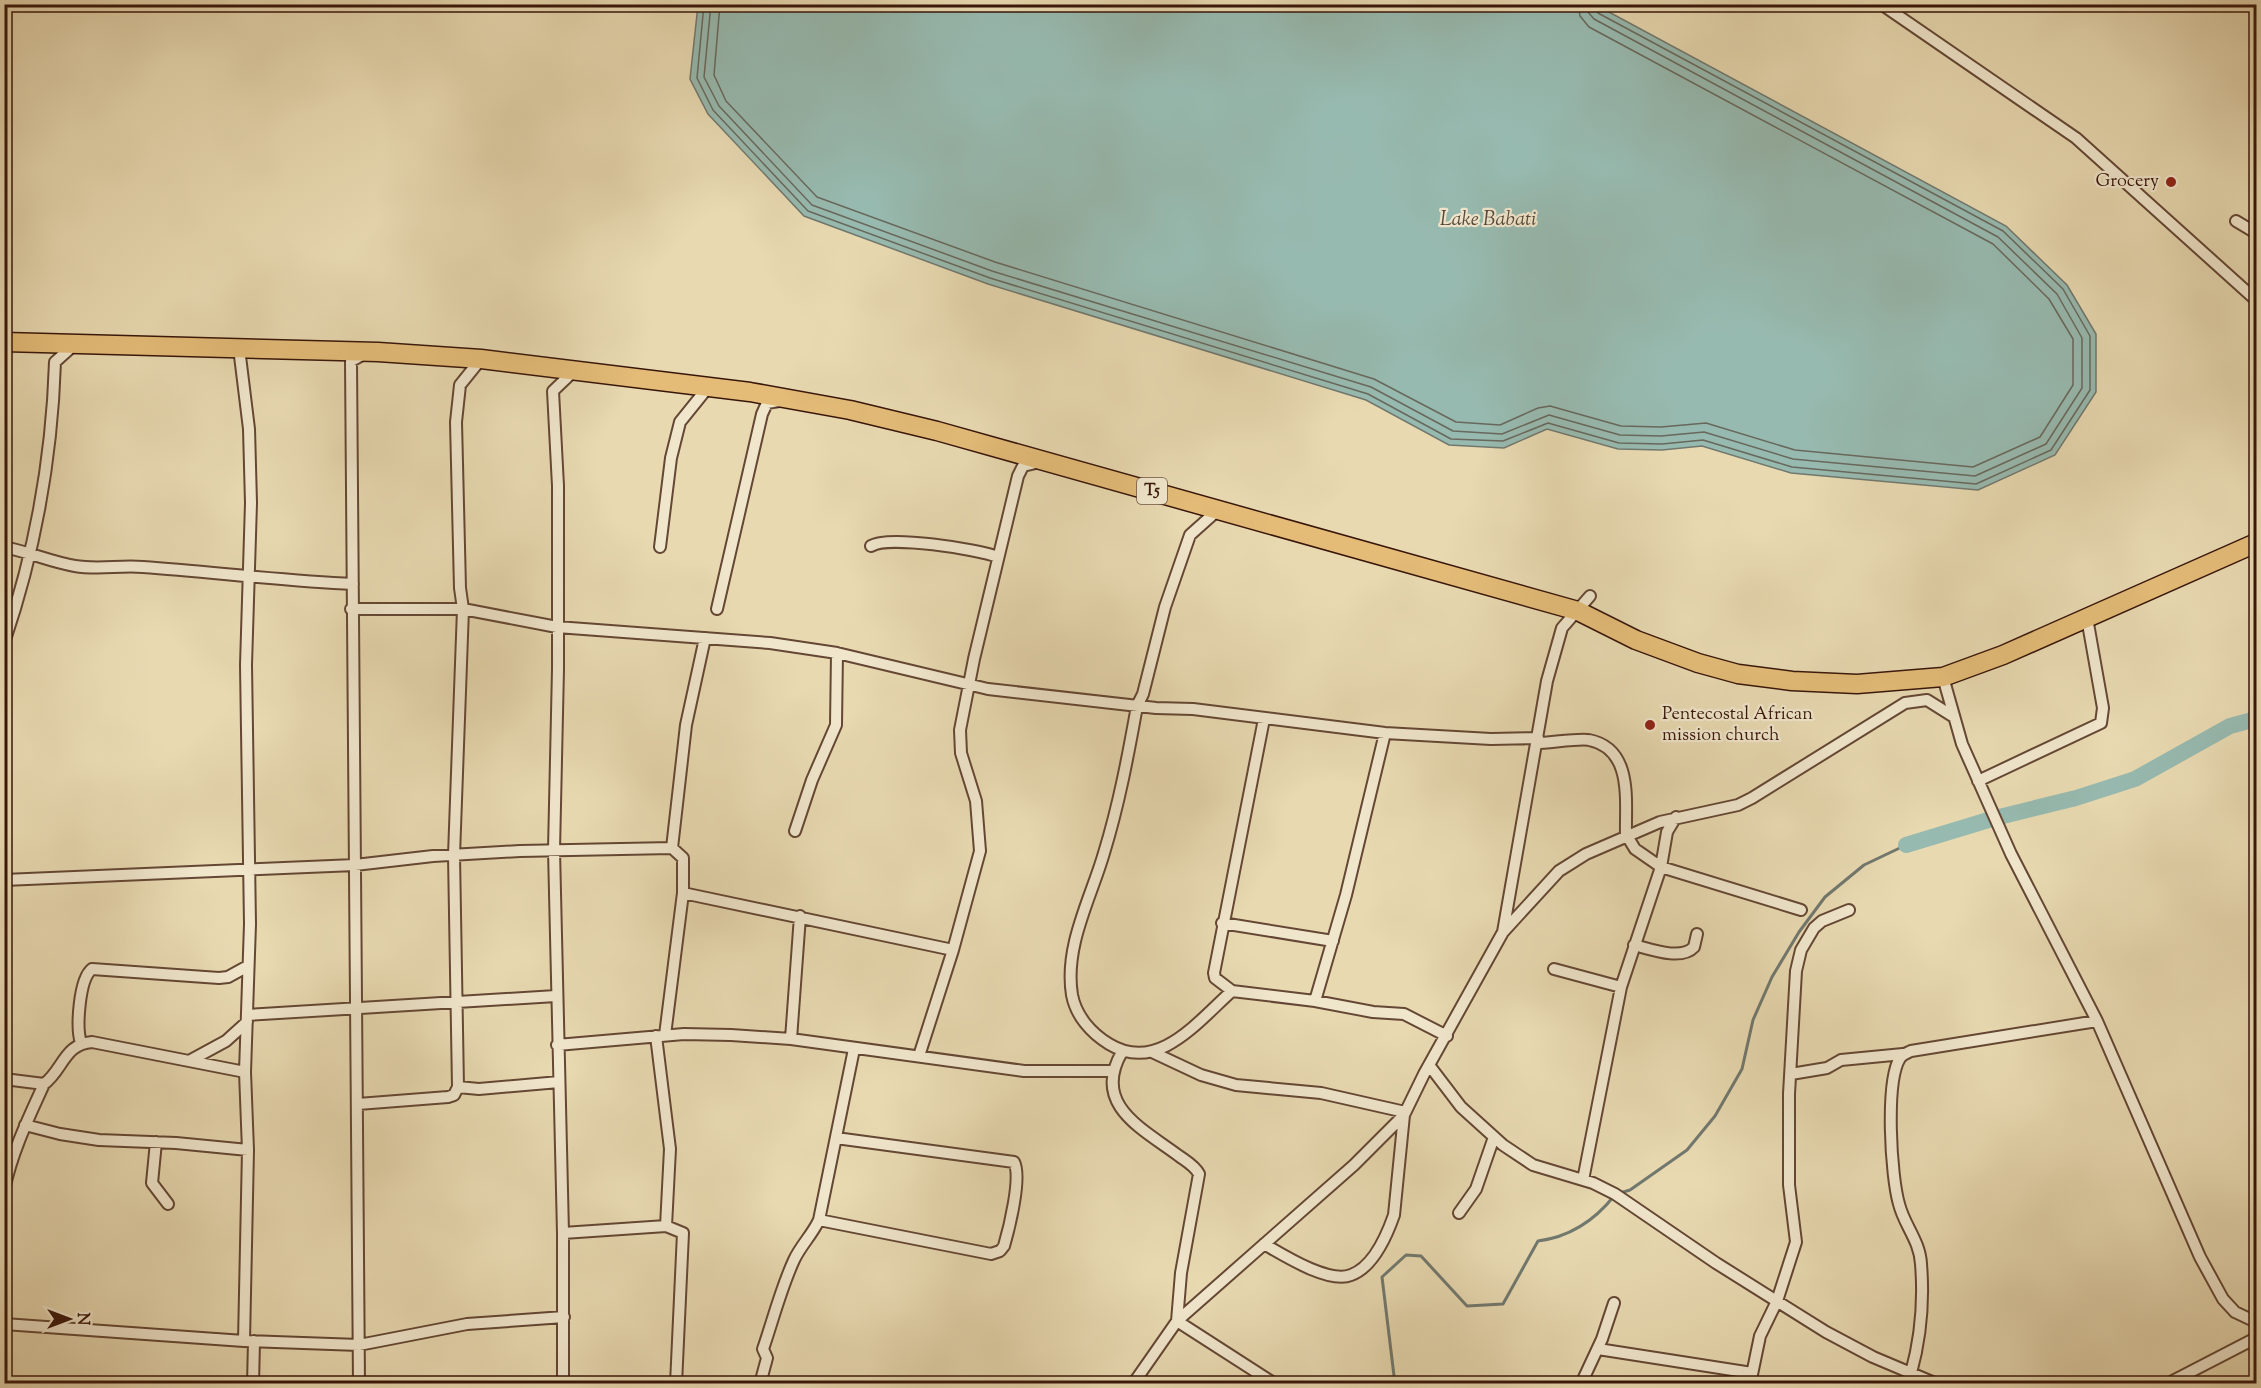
<svg xmlns="http://www.w3.org/2000/svg" width="2261" height="1388" viewBox="0 0 2261 1388" font-family="'Sorts Mill Goudy',serif">
<style>
.water{fill:#97bab0;stroke:#71786e;stroke-width:1.5}
.lines{fill:none;stroke-linecap:round;stroke-linejoin:round}
.shore{stroke:#68685d;stroke-width:1.5}
.stream{stroke:#71786e;stroke-width:3}
.river{stroke:#97bab0;stroke-width:16}
.minor-casing{stroke:#644734;stroke-width:14}
.trunk-casing{stroke:#38160a;stroke-width:21}
.minor{stroke:#f0e6cc;stroke-width:10}
.trunk{stroke:#e4bc78;stroke-width:18}
.poi-dot{fill:#8f2418;stroke:#f0e6cc;stroke-width:2}
.labels{text-anchor:middle;dominant-baseline:central;stroke-width:4.5;stroke-linejoin:round;paint-order:stroke}
.shield{fill:#f0e6cc;stroke:#6f5444;stroke-width:1.5}
.shield-label{font-size:16px;font-weight:bold;fill:#38160a}
.poi-label{font-size:18px;fill:#38160a;stroke:#f0e6cc;text-anchor:end}
.water-label{font-size:20px;font-style:italic;fill:#54473c;stroke:#f0e6cc}
</style>
<rect width="100%" height="100%" fill="#e8d9b1"/>
<filter id="stains"><feTurbulence type="fractalNoise" baseFrequency=".00333" numOctaves="4"/><feColorMatrix values="0 0 0 0 .2 0 0 0 0 .09 0 0 0 0 .02 0 0 0 .5 -.17"/></filter>
<radialGradient id="worn" r=".72"><stop offset=".6" stop-color="#630" stop-opacity="0"/><stop offset="1" stop-color="#630" stop-opacity=".3"/></radialGradient>
<path class="water" d="M698,5H1596L2006,226L2067,285L2096,334V392L2055,455L1978,490L1791,473L1702,446L1662,450L1618,449L1547,429L1504,448L1449,445L1366,400L988,284L804,216L708,114L690,79Z"/>
<g class="lines">
<path class="shore" d="M704,4L697,78L713,110L808,211L990,278L1368,394L1451,439L1503,441L1548,423L1619,443L1662,444L1703,440L1792,467L1976,484L2051,450L2090,390V336L2063,289L2003,231L1598,13L1594,4
M711,4L704,77L719,106L812,205L992,271L1371,387L1453,431L1502,434L1549,415L1620,435L1661,436L1704,432L1793,459L1975,476L2046,444L2082,388V338L2057,294L1998,237L1594,19L1588,12L1587,4
M720,4L714,75L726,101L817,197L995,262L1374,379L1456,422L1500,425L1538,408L1550,406L1621,426L1661,427L1706,423L1795,450L1973,467L2040,437L2073,385V339L2049,299L1993,244L1589,27L1580,16L1578,4"/>
<path class="stream" d="M1620,1193L1630,1190L1687,1150L1715,1116L1742,1069L1753,1020L1772,977L1799,932L1825,897L1864,865L1906,845
M1395,1384L1382,1277L1406,1255L1421,1256L1467,1306L1503,1304L1538,1241C1569,1237 1595,1220 1614,1196"/>
<path class="river" d="M1906,845L1995,818L2076,798L2135,779L2230,726L2256,719"/>
<defs>
<path id="minor" d="M1881,4L2076,138L2256,300
M2236,221L2256,233
M239,348L249,429L251,503L246,665L250,924L245,1072L248,1150L244,1341
M1219,509L1190,535L1165,607L1143,694L1137,706C1128,756 1119,804 1104,853C1091,898 1064,946 1072,995C1076,1016 1091,1033 1109,1044C1158,1074 1198,1021 1232,991L1315,1001L1373,1012L1404,1014L1447,1036
M871,546C888,535 977,549 998,557
M4,547C29,552 51,562 75,566C98,570 120,565 143,567C213,572 283,581 353,584
M660,547L671,458L680,422L709,386
M351,609H463L557,627L770,643L837,653L988,689L1156,708L1193,709L1385,733L1491,739L1538,738
M717,609L762,414L767,403L779,401
M4,643C35,552 52,458 55,362L75,344
M1943,677L1962,744L2011,854L2097,1021L2200,1257L2223,1299L2235,1312L2256,1322
M1537,743C1548,743 1581,738 1589,740C1634,749 1625,802 1626,836
M1978,781L2101,723L2103,708L2087,618
M795,831L812,780L836,725L837,653
M1627,836L1635,849L1661,867L1801,910
M672,848L686,725L705,638
M4,880L355,865L433,856L520,851L672,848L683,858V893L665,1035
M683,893L953,950
M1222,923L1333,941
M1504,931L1559,871L1586,854L1660,822L1738,805L1752,798L1905,703L1927,700L1954,717
M1634,945C1650,949 1681,961 1694,947L1697,934
M1554,969L1621,987
M1232,991L1215,978L1214,973L1264,719
M1315,1001L1346,895L1385,733
M247,1015L556,996
M656,1036L670,1149L666,1226
M791,1039L800,916
M81,1043C76,1028 79,979 92,969L219,978L228,977L248,966
M557,1045L684,1034L731,1035L791,1039L1024,1071H1114
M1122,1052C1091,1105 1143,1129 1179,1156C1186,1161 1195,1166 1199,1174L1181,1273L1177,1321L1275,1384
M1152,1052L1201,1075L1236,1085L1321,1093L1405,1112
M919,1056L953,950L980,851L976,801L961,753L960,730L974,659L1018,476L1023,466L1040,462
M191,1060L226,1041L247,1022
M1429,1065L1461,1107L1503,1145L1533,1165L1593,1183L1615,1194L1716,1263L1826,1332L1873,1357L1937,1384
M1791,1074L1827,1068L1841,1060L1903,1054
M4,1079L44,1084C63,1070 64,1044 92,1042L245,1072
M458,1087L479,1089L559,1082
M358,1104L448,1097L454,1095L458,1087L454,855L463,609L460,588L456,422L460,385L481,359
M25,1125L60,1134L99,1140L176,1143L248,1150
M156,1142L152,1183L168,1204
M1583,1180L1621,987L1661,867L1667,832L1676,817
M4,1190C12,1152 28,1119 44,1084
M1459,1213L1476,1189L1494,1137
M819,1220L991,1254L1000,1251L1004,1246C1009,1229 1022,1177 1014,1162L836,1138
M563,1233L666,1226L683,1233L676,1384
M1264,1244C1283,1255 1329,1284 1351,1275C1373,1267 1387,1235 1394,1215L1404,1115
M4,1324L244,1341L359,1345L467,1324L564,1317
M1598,1349L1752,1373
M1911,1373C1921,1337 1924,1301 1921,1264C1920,1241 1904,1225 1899,1204C1891,1177 1885,1082 1900,1058C1903,1054 1907,1053 1911,1051L2097,1021
M253,1384L254,1341
M359,1384L351,361L364,354
M563,1384V1233L554,850L558,669V486L553,391L575,370
M760,1384L767,1358L763,1349C773,1320 781,1288 794,1260C801,1245 812,1235 819,1220L854,1049
M1133,1384L1177,1321L1354,1165L1404,1115L1424,1074L1503,932L1547,681L1562,628L1590,596
M1581,1384L1602,1339L1614,1303
M1750,1384L1760,1336L1777,1301L1796,1242L1789,1185V1094L1796,971L1801,950L1814,928L1822,921L1849,910
M2167,1384L2256,1338"/>
<path id="trunk" d="M4,342L378,352L481,359L750,392L850,410L937,431L1578,611L1636,640L1698,663L1738,674L1792,681L1857,684L1943,677L2003,655L2256,543"/>
</defs>
<use href="#minor" class="minor-casing"/>
<use href="#trunk" class="trunk-casing"/>
<use href="#minor" class="minor"/>
<use href="#trunk" class="trunk"/>
</g>
<g class="poi-dot">
<circle cx="2171" cy="182" r="6"/>
<circle cx="1650" cy="725" r="6"/>
</g>
<g class="labels">
<rect class="shield" x="1137" y="478" width="30" height="26" rx="4.5"/>
<g class="shield-label">
<text x="1152" y="491">T5</text>
</g>
<g class="poi-label">
<text x="2159" y="182">Grocery</text>
<text x="1662" y="715" text-anchor="start">Pentecostal African<tspan x="1662" dy="21">mission church</tspan></text>
</g>
<g class="water-label">
<text x="1488" y="220">Lake Babati</text>
</g>
</g>
<rect width="2261" height="1388" fill="none" stroke="#e8d9b1" stroke-width="24"/>
<rect x="6" y="6" width="2249" height="1376" fill="none" stroke="#38160a" stroke-width="3"/>
<rect x="12" y="12" width="2237" height="1364" fill="none" stroke="#38160a" stroke-width="1.5"/>
<g transform="translate(69 1319) rotate(90)" stroke="#f0e6cc" stroke-width="4.5" paint-order="stroke">
<path d="M0-4.5L10 22L0 15L-10 22Z" fill="#38160a"/>
<text y="-9" font-size="16" font-weight="bold" text-anchor="middle" fill="#38160a">N</text>
</g>
<rect width="100%" height="100%" filter="url(#stains)"/>
<rect width="100%" height="100%" fill="url(#worn)"/>
</svg>
